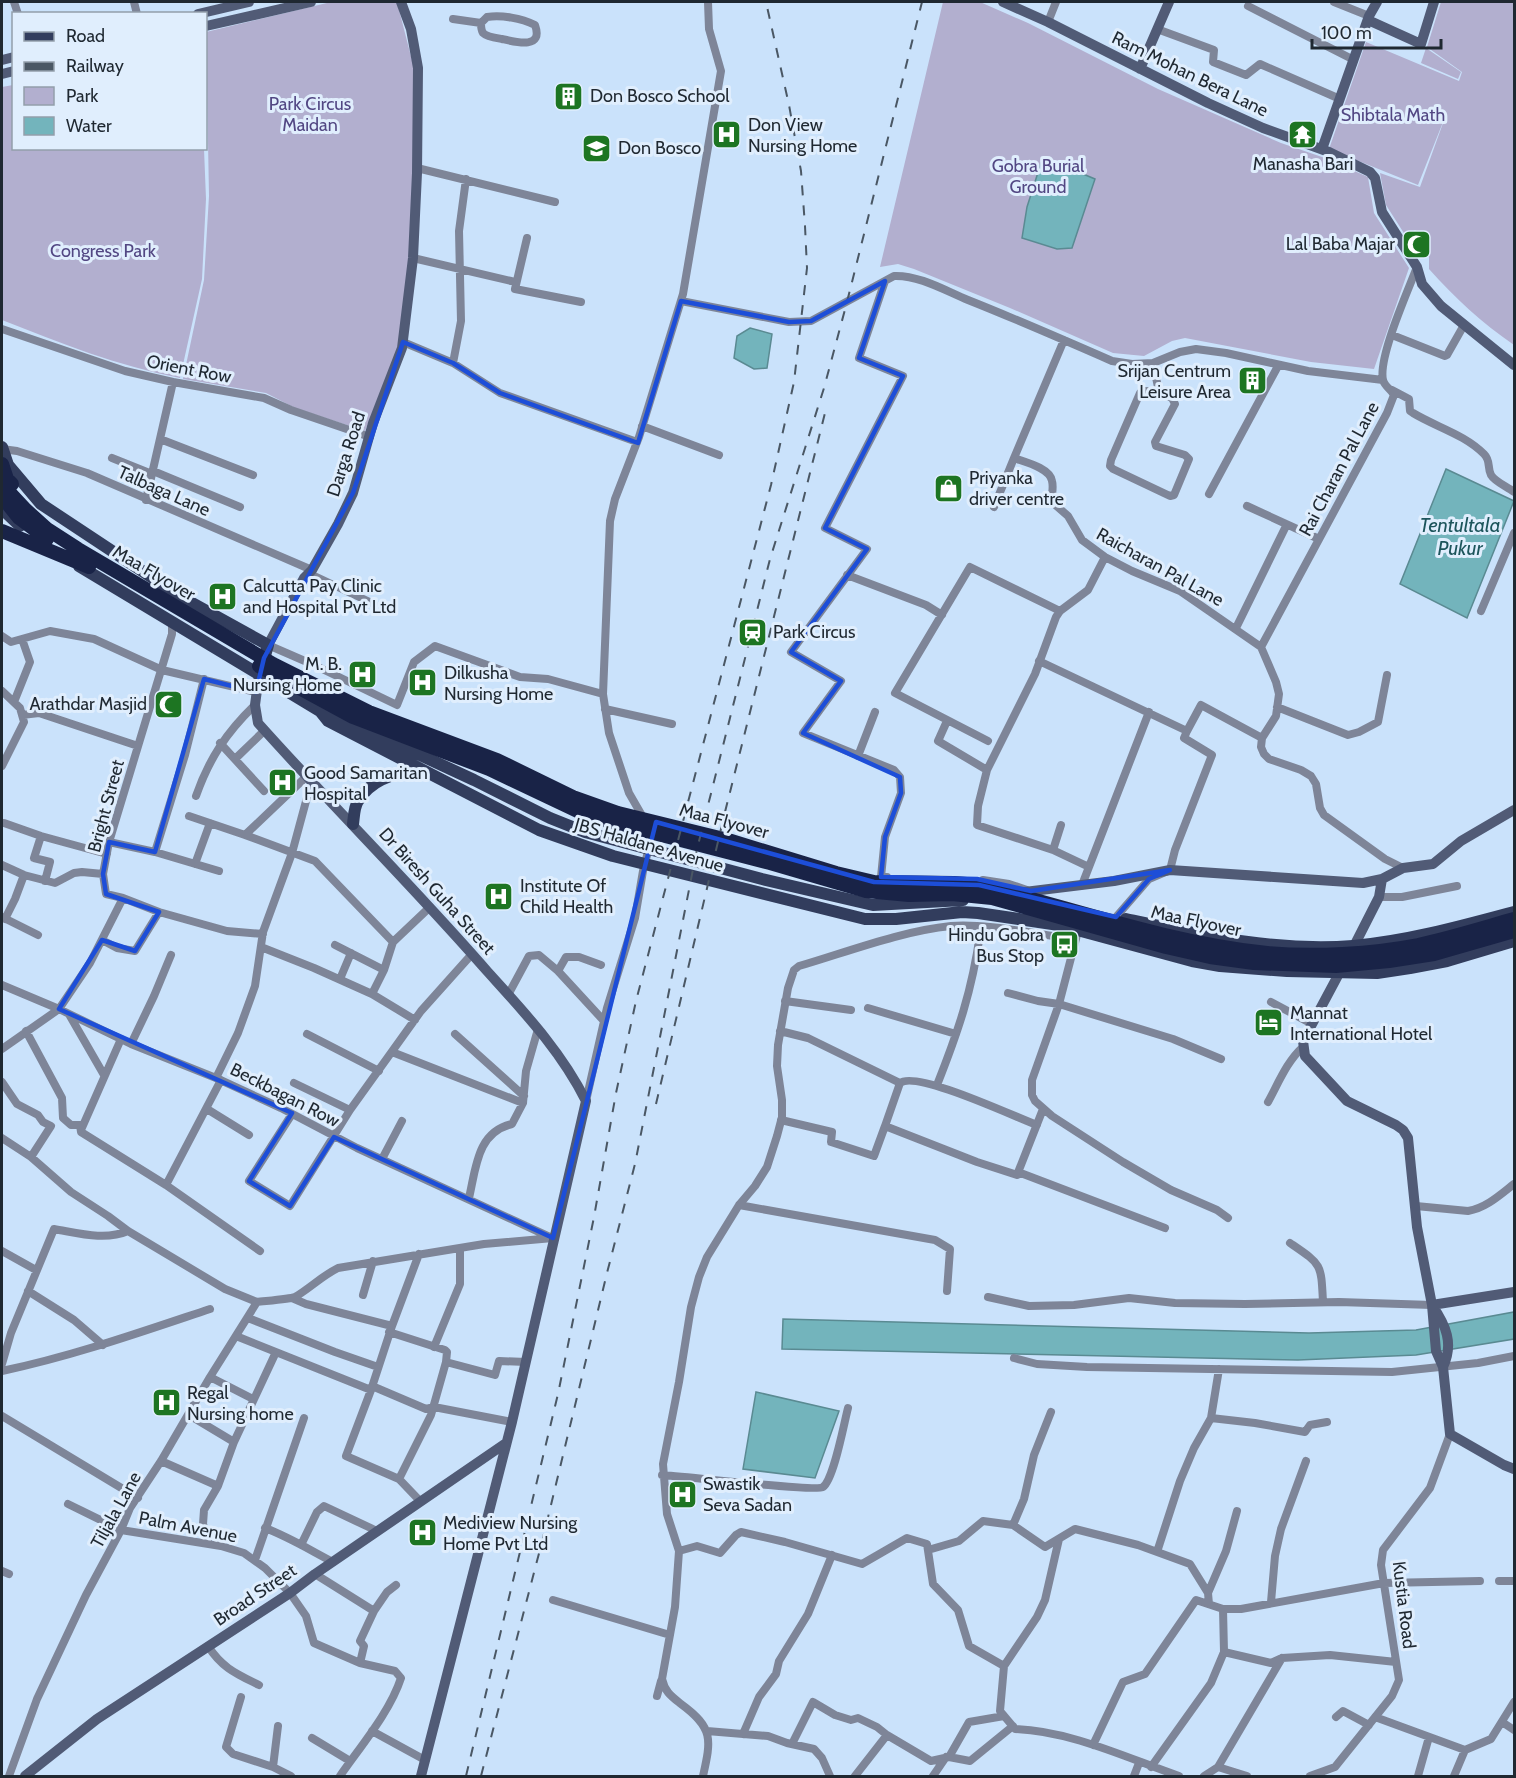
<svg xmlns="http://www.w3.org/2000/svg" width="1516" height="1778" viewBox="0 0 1516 1778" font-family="Cabin,sans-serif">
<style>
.green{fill:#b2afcf}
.water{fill:#73b4bc;stroke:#5a8a92;stroke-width:1.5}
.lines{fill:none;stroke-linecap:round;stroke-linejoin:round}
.street{stroke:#7e8598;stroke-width:8}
.secondary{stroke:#515b76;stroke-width:10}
.primary{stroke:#323d5d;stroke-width:12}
.highway{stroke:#192347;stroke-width:14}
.rail{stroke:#4a5764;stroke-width:2;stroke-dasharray:10 10;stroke-linecap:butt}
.marked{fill:none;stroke:#1d4ed8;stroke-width:4.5;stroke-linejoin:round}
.labels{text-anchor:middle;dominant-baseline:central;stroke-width:6;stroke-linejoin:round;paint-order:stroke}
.street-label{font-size:18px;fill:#1f2831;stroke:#e0eefd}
.poi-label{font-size:18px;fill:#1f2831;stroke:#e0eefd;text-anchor:start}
.park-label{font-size:18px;fill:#524783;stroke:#e0eefd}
.water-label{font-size:20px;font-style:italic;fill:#1d555c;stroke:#e0eefd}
</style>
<rect width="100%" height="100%" fill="#cae2fb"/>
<path class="green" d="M331,2H397L415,72L412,263L398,347L365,431L295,408L266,393L183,379L204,280L209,196L206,32Z
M943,2H980L1028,23L1158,89L1281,143L1325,158L1368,177L1374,213L1409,268L1374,369L1311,362L1185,338L1172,341L1144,356L1113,353L1010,308L914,269L898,264L880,267Z
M1441,2H1514V345C1482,323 1455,298 1429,269V246L1415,230L1407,238L1386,205L1380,173L1420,187L1447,112L1418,185L1329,149L1366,42L1459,81L1462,72L1427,47Z
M1426,48L1461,72L1458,79L1421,63Z
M13,85L14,148L204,149L206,199L202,279L180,378C118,366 60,343 2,320V87Z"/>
<path class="water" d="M1052,161L1095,179L1072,248L1057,249L1022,238L1027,207L1041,163Z
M750,328L772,334L767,368L754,369L734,358L737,336Z
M1446,469L1514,501L1467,618L1400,584Z
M1514,1312V1339L1416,1355L1298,1360L782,1349L783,1319L1309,1333L1416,1330Z
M756,1392L839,1411L815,1478L743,1469Z"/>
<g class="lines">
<path class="street" d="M14,2L18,14
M134,2L137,14
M1334,2L1369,16
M1248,6L1354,60
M453,19L481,23L487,17C502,15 521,18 535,25C544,50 515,42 502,39C496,38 487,37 483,33C481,30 481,27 481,23
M1048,22L1056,2
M1157,29L1214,50L1213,62L1246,75L1260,64L1340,99
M417,168L555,202
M527,238L515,289L581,302
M413,258L511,281
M885,281L859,358L903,376L825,528L867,549L791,652L841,681L803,733L894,770L900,777L901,793L885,837L881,877H887
M681,301L789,322L811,321L894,276C919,275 944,290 968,300C1016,319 1064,340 1112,361L1132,364L1153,363L1180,352L1196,349L1226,353L1308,371L1383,380
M2,329L125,371L173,382L264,398L291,410L370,437
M1392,335L1445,356L1447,355L1464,325
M1064,340L1014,458C1025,462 1050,468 1052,481C1054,488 1051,495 1052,502L1068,516L1082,540L1105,557L1132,571L1180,591L1261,647L1276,682L1279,694L1276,716L1262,738L1261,747L1264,754L1269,759L1301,770L1311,776L1316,784L1320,808L1324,815L1385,859L1403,868
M403,342L453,363L500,393L637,442
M453,363L461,321L459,231L466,179
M1153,363L1159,392L1145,391L1140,393L1111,460L1110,466L1113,469L1170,496L1174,495L1189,459L1185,455L1156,446L1155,442L1175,404L1172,398L1159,392
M1392,390L1409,399L1410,411L1413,413C1436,427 1464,434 1484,454C1491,461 1487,467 1491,475C1495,482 1508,487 1514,492
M642,426L719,455
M160,439L253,475
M2,449L17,451L87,473L312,570
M112,458L152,474
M153,471L240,507
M1209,494L1278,366
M146,500L173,382
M1247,506L1319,539
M994,507L1014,458
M308,573L374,604
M847,575L926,605L942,615
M1481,611L1514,533
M1236,628L1286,526
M2,636L11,642L50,631L94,639L162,670L256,692
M268,645L314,665L397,705L414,662L435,646L520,677L548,679L603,694L610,521L615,499L639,437L683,294L721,71L709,29L708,2
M1261,647L1387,413L1394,395C1391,389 1385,387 1383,380C1378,357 1408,291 1417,267
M1039,661L1187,731L1201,705L1262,738
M2,691L20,708L24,722L2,766
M603,694L609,733L629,793L644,819
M14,702L30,662L22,639
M1277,707L1348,735L1359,732L1378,722L1387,675
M605,709L672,724
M22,715L39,713L138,746
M947,721L938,741L987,770
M988,741L895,693L970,567L1060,611
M220,743L264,791
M858,756L875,712
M235,759L265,730
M196,796C209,759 226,733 255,705
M189,816L245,835L308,775
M4,823L41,836L107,854
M245,835L315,861L393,942
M41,836L34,858L50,862L45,881
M109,842L155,852L219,871
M1053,850L1061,825
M155,852L185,755L204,679
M195,864L210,823
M2,865L24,875L55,883L74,873L82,872L103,874
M1089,867L1053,850L977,825L978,806L987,770L1035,674L1056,617L1060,611L1088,590L1105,557
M983,880L1009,884L1027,890
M1082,885L1149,712
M1379,897H1402L1457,886
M123,898L159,912L227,931L263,934
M2,917L38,935
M5,919L15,899L24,875
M1115,923L1116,917L1149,879L1170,870L1175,850L1212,755L1184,738L1187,731
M1077,935L1059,1004L1032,1080V1095L1035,1101L1052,1116L1123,1162L1171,1190L1217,1210L1228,1218
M102,940L117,948L135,951L159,912
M335,945L384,970L372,994
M261,947L314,968L372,994L415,1020
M384,970L393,942L430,907
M558,971L566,957H579L601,965
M340,979L351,953
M2,985L59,1009L131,1044L216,1078L281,1108L357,1148L552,1238
M1008,993L1038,1001L1059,1004L1173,1039L1221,1059
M508,995L529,956L539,955L558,971L604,1021
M785,1001L851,1010
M1271,1002L1312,1024
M868,1008L956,1034
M70,1016L104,1075
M26,1031L62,1098L63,1118L71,1125H80L81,1132L166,1185L260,1251
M780,1031L808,1038L900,1083C916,1070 1015,1117 1037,1125
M307,1034L379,1071
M455,1034L524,1096
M131,1044L154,996L171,955
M2,1049L59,1009L90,963L123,898L106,894L103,874L109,842L172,634V624
M392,1052L523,1103
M216,1078L238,1033L255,986L263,932L292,853L312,779
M2,1082L17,1104L38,1115L43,1122L51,1126L31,1157
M294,1083L350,1110
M900,1083L885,1126L977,1162L1017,1175L1043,1109
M937,1085C958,1032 972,991 980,934L979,927
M586,1101L607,1008L635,918L643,871L652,836L649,830
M1268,1102C1278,1084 1287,1061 1303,1047
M207,1109L249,1135
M292,1114L249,1181L290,1206L350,1110L421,1011L472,954
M781,1120L832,1132L831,1142L874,1156L885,1126
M81,1130L121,1039
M2,1138L31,1157L71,1192L108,1216L128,1231L225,1289L257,1302
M382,1159L402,1121
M1018,1172L1165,1228
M166,1185L221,1080
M469,1198C476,1168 477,1132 512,1124L523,1103L526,1071L538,1029
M739,1205L935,1240L950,1249L947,1291
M1416,1206L1468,1211C1486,1208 1500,1195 1514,1184
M1290,1243C1322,1265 1321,1263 1323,1302
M2,1251L36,1270
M28,1291L74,1320L103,1345
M363,1295L373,1261
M988,1297L1029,1306L1074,1305L1129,1298L1175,1303L1245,1304L1339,1302L1432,1305
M292,1298L306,1304L392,1326L419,1254
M248,1318L335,1352L378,1367
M392,1326L371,1390L346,1456L399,1479L420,1501
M389,1332L445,1350L447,1352L446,1362
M236,1336L371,1390
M434,1347L460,1284V1248
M1014,1358L1037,1364L1087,1367L1392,1372L1478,1363L1514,1356
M2,1364L11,1333L54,1229C78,1233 105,1241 128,1231
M2,1371C73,1356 141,1332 210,1309
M210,1377L253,1399
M372,1386L426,1409L434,1407L512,1422
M189,1415L234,1442
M2,1416L138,1498
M1211,1418L1255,1423L1305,1432L1310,1425L1327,1422
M161,1461L218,1486
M662,1475C682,1476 816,1492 823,1487C834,1479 844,1423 848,1408
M399,1479L431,1415L446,1362L495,1375L499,1361L526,1362
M68,1504L121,1530L221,1546L244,1553L265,1568L290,1593L306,1616L314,1643L360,1663L395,1671L401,1678C390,1712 360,1747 340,1776
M1013,1525L1024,1499L1034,1455L1051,1412
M265,1528C289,1537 310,1550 333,1562
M209,1544L203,1524L204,1510L218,1486L234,1442L276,1352
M301,1545L317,1512L324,1506L377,1531
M928,1550L959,1541L983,1521L1013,1525L1045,1547L1075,1529L1138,1545L1190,1564L1208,1593L1209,1604
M679,1551L697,1546L720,1553L736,1535L741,1532L785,1542L862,1564L907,1538L927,1544L933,1584L958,1610L969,1646L1004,1666L1000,1711L1015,1729C1071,1731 1127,1758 1179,1776
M1157,1552L1180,1481L1194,1448L1211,1418L1219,1369
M255,1560L304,1418
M2,1571L9,1574
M315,1574L374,1611L387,1592L396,1585
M1499,1581H1514
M1208,1593L1226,1551L1237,1511
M553,1600L670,1635
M1271,1602L1275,1556L1281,1529L1306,1461
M208,1646C222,1668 237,1674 259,1685
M1224,1652L1271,1663L1282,1658L1330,1655L1396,1662
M360,1663L364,1646L360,1641L374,1611
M1004,1666L1037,1617L1045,1600L1059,1539
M657,1696L661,1681
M241,1697L226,1747L233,1754L273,1767
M1336,1717L1343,1711L1369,1725
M1375,1717L1465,1750L1491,1739L1514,1702
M1502,1722L1514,1730
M278,1726L273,1767L291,1776
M372,1731L425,1760
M707,1731L768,1736L787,1743L814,1749L822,1758L830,1776
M743,1734L759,1697L776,1674L779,1661L808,1614L832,1555
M312,1738L350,1761
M792,1744L813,1702L835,1715L851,1720L858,1718L877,1727L887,1735
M1093,1745L1123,1682L1145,1674L1196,1600L1223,1609H1241L1384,1583L1480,1581
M949,1757L970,1761L1013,1726
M1151,1767L1211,1683L1224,1652L1223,1609
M1218,1767L1282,1658
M9,1776L37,1699L86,1595L121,1530L130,1508L161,1461L210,1377L257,1302C265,1301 290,1299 295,1297C310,1288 322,1276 338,1268L484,1244L553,1238
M703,1776C711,1740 714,1728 681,1704C671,1696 665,1692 662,1679L675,1607L679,1551L667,1514L663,1464L679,1382L691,1307L699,1277L707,1257L739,1205L755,1186L767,1167L777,1136L782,1117V1100L777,1066L778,1045L788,988L794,970L799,966C847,952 901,931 951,926C987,923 1039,935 1076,939
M855,1776L887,1735L931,1761L949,1757L969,1722L1004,1716
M933,1776L946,1757
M1134,1776L1139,1763
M1204,1776L1218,1767L1247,1776
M1310,1776L1335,1767L1392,1696L1399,1680L1381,1565L1383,1550L1430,1488L1450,1434
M1418,1776L1429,1737
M1454,1776L1465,1750"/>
<path class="secondary" d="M1003,2L1048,22L1208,103L1263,128L1329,152L1370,172L1375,178L1382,212L1417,267L1422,284L1441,306L1514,365
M198,14L249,2
M1368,20L1421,44L1434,2
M206,26L311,2
M2,60L14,57
M1140,69L1169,2
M2,74L14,71
M1322,149L1369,16L1377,2
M268,645L304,578L312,570L338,524L353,493L373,423L402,348L413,258L417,173L418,68L411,29L401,2
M259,675L255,705L258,723C333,807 413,886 487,971C524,1012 561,1051 586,1101L512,1422L421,1776
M1016,893L1114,881L1170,870L1363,883L1382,879L1403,868L1433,864L1461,841L1514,810
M1351,952L1379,897L1382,879
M1342,968L1303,1041L1305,1056L1347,1101L1396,1125L1403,1130L1408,1138L1417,1227L1432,1305L1436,1351L1443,1367L1450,1434L1504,1465L1514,1469
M1432,1305L1514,1292
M1432,1305C1446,1325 1454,1344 1443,1367
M25,1776L97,1719L290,1593L315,1574L506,1443"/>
<path class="primary" d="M2,447L8,465L41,504L183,598L268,645L262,666
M2,509L20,526
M79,566L320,711L334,715L474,780L550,818L585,832L762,879L873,905L963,900
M320,711L328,721L539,830L613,856L865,919H896L962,912L978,913L1059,925L1192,961L1220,966L1287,971L1377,973L1410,968L1447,961L1514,941
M353,824C354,817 354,807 358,801C373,777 400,771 426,773
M1126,919C1201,935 1275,952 1353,946C1408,941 1462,926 1514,912"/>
<path class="highway" d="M2,464L7,479L12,484
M2,478L11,494L26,510L47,529L78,549L273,664L369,712L497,760L573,797L618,813L728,840L836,873L874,882L954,883L979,885C1075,909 1169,943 1267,953C1314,957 1372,954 1418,945C1450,938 1482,928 1514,919
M2,497L19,518L47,539
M2,531L89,567
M259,666L353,717L489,769L588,816L770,863L866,891L909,895L952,894L992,898L1166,947L1210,957L1254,963L1336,966L1389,961L1434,954L1514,931"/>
<path class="rail" d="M656,1104L725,812L827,405
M466,1776L558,1394L594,1217L616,1093L636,1001L771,485L794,382L807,268L805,226L801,171L789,105L766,2
M481,1776L543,1538L607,1273L635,1164L697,849L770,559L824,388L847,302L922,2"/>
</g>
<path class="marked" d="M885,281L859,358L903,376L825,528L867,549L791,652L841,681L803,733L900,777L901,793L885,837L881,877L977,879L1031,891L1170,870L1149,879L1116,917L979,885L874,882L656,822L553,1238L334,1137L290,1206L249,1181L292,1113L59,1009L102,940L135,951L159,912L106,894L103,874L109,842L155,852L204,679L256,692L264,658L353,493L403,342L453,363L500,393L638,443L681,301L789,322L811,321Z"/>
<defs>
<symbol id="building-square" viewBox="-11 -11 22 22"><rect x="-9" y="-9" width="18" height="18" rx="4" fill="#1d7522" stroke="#e0eefd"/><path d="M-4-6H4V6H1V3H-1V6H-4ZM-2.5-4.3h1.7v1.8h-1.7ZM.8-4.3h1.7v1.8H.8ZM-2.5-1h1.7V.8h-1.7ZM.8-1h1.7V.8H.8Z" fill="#fff"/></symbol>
<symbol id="hospital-square" viewBox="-11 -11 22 22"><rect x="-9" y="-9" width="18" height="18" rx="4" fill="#1d7522" stroke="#e0eefd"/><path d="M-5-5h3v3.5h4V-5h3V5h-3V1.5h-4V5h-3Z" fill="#fff"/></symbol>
<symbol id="temple-square" viewBox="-11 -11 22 22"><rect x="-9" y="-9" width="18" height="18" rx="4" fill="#1d7522" stroke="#e0eefd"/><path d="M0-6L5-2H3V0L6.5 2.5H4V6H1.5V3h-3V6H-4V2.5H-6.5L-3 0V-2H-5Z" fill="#fff"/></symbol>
<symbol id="school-square" viewBox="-11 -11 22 22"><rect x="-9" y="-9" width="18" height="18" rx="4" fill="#1d7522" stroke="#e0eefd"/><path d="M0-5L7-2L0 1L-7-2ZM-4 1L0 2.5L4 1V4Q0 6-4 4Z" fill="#fff"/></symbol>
<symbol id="mosque-square" viewBox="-11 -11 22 22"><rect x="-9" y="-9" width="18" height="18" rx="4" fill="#1d7522" stroke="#e0eefd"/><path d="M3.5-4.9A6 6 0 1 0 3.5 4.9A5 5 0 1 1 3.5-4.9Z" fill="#fff"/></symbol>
<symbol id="shop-square" viewBox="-11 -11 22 22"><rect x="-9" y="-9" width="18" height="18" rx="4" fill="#1d7522" stroke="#e0eefd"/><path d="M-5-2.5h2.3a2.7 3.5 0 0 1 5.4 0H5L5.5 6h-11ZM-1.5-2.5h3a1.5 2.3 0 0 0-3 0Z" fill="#fff"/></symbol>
<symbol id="station-square" viewBox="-11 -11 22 22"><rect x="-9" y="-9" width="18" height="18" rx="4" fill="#1d7522" stroke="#e0eefd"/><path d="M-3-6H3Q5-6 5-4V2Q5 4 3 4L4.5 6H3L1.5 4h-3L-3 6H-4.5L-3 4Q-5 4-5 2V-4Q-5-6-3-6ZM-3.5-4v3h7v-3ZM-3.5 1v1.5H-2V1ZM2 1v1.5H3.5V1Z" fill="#fff"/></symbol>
<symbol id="bus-square" viewBox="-11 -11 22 22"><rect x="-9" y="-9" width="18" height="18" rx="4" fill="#1d7522" stroke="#e0eefd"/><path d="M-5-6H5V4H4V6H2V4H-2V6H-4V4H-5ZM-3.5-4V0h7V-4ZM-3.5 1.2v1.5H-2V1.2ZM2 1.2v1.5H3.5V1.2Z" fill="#fff"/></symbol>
<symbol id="hotel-square" viewBox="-11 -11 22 22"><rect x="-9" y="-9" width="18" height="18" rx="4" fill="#1d7522" stroke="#e0eefd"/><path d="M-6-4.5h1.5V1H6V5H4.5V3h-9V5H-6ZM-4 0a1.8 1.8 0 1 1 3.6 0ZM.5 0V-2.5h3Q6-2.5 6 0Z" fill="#fff"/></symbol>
</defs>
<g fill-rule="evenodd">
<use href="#building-square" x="552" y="80" width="33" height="33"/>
<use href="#hospital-square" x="710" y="118" width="33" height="33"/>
<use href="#temple-square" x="1286" y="118" width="33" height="33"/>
<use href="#school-square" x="580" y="132" width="33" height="33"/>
<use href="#mosque-square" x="1400" y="228" width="33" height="33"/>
<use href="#building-square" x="1236" y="364" width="33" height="33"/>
<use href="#shop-square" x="932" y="472" width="33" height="33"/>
<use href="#hospital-square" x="206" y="580" width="33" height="33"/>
<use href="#station-square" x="736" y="616" width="33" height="33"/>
<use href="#hospital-square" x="346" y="658" width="33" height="33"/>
<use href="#hospital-square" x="406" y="666" width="33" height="33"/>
<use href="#mosque-square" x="152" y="688" width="33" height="33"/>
<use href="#hospital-square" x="266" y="766" width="33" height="33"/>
<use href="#hospital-square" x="482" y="880" width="33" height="33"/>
<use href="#bus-square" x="1048" y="928" width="33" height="33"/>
<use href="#hotel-square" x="1252" y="1006" width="33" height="33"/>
<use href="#hospital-square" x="150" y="1386" width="33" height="33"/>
<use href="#hospital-square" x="666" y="1478" width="33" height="33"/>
<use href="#hospital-square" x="406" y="1516" width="33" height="33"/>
</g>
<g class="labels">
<g class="street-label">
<text transform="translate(1190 74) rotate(26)">Ram Mohan Bera Lane</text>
<text transform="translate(189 369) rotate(11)">Orient Row</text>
<text transform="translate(346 454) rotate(-72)">Darga Road</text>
<text transform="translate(1339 469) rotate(-62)">Rai Charan Pal Lane</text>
<text transform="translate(164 491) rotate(24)">Talbaga Lane</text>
<text transform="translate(1160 567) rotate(29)">Raicharan Pal Lane</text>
<text transform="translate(154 573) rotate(30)">Maa Flyover</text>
<text transform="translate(106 806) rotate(-75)">Bright Street</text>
<text transform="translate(724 821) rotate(15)">Maa Flyover</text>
<text transform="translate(649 845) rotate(16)">JBS Haldane Avenue</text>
<text transform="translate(437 891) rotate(48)">Dr Biresh Guha Street</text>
<text transform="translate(1196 921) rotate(12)">Maa Flyover</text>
<text transform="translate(285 1095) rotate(27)">Beckbagan Row</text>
<text transform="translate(116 1510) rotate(-61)">Tiljala Lane</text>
<text transform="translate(188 1527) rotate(11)">Palm Avenue</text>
<text transform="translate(255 1595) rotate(-34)">Broad Street</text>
<text transform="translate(1404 1605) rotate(83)">Kustia Road</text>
</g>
<g class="poi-label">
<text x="590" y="96">Don Bosco School</text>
<text x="748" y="125">Don View<tspan x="748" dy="21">Nursing Home</tspan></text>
<text x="618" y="148">Don Bosco</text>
<text x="1303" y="164" text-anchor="middle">Manasha Bari</text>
<text x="1395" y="244" text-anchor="end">Lal Baba Majar</text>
<text x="1231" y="371" text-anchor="end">Srijan Centrum<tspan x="1231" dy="21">Leisure Area</tspan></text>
<text x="969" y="478">Priyanka<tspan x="969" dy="21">driver centre</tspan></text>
<text x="243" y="586">Calcutta Pay Clinic<tspan x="243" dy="21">and Hospital Pvt Ltd</tspan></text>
<text x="773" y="632">Park Circus</text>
<text x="342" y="664" text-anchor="end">M. B.<tspan x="342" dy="21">Nursing Home</tspan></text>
<text x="444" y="673">Dilkusha<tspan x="444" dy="21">Nursing Home</tspan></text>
<text x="147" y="704" text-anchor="end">Arathdar Masjid</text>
<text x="304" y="773">Good Samaritan<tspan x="304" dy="21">Hospital</tspan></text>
<text x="520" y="886">Institute Of<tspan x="520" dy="21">Child Health</tspan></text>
<text x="1044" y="935" text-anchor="end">Hindu Gobra<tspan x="1044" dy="21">Bus Stop</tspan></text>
<text x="1290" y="1013">Mannat<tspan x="1290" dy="21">International Hotel</tspan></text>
<text x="187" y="1393">Regal<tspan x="187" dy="21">Nursing home</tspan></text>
<text x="703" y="1484">Swastik<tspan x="703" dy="21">Seva Sadan</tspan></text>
<text x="443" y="1523">Mediview Nursing<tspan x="443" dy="21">Home Pvt Ltd</tspan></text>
</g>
<g class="park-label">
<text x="310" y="104">Park Circus<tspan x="310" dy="21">Maidan</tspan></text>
<text x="1393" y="115">Shibtala Math</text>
<text x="1038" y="166">Gobra Burial<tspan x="1038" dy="21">Ground</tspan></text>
<text x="103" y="251">Congress Park</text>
</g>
<g class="water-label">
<text x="1460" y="525">Tentultala<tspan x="1460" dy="23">Pukur</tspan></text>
</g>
</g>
<rect width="1516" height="1778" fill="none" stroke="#1f2831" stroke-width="6"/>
<rect x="12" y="12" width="195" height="138" fill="#e0eefd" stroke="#939fab" stroke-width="1.5"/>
<rect x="24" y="32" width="30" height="9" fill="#323d5d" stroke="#939fab" stroke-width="1.5"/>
<text x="66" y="42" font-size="18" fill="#1f2831">Road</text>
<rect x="24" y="62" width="30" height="9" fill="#4a5764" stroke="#939fab" stroke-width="1.5"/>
<text x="66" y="72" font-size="18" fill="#1f2831">Railway</text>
<rect x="24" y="87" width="30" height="18" fill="#b2afcf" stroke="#939fab" stroke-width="1.5"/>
<text x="66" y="102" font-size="18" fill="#1f2831">Park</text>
<rect x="24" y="117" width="30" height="18" fill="#73b4bc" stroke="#939fab" stroke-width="1.5"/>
<text x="66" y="132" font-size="18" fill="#1f2831">Water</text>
<path d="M1312 39v9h129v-9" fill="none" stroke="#1f2831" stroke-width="3"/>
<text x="1321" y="39" font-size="18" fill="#1f2831" stroke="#e0eefd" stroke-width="4.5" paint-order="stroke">100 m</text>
</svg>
